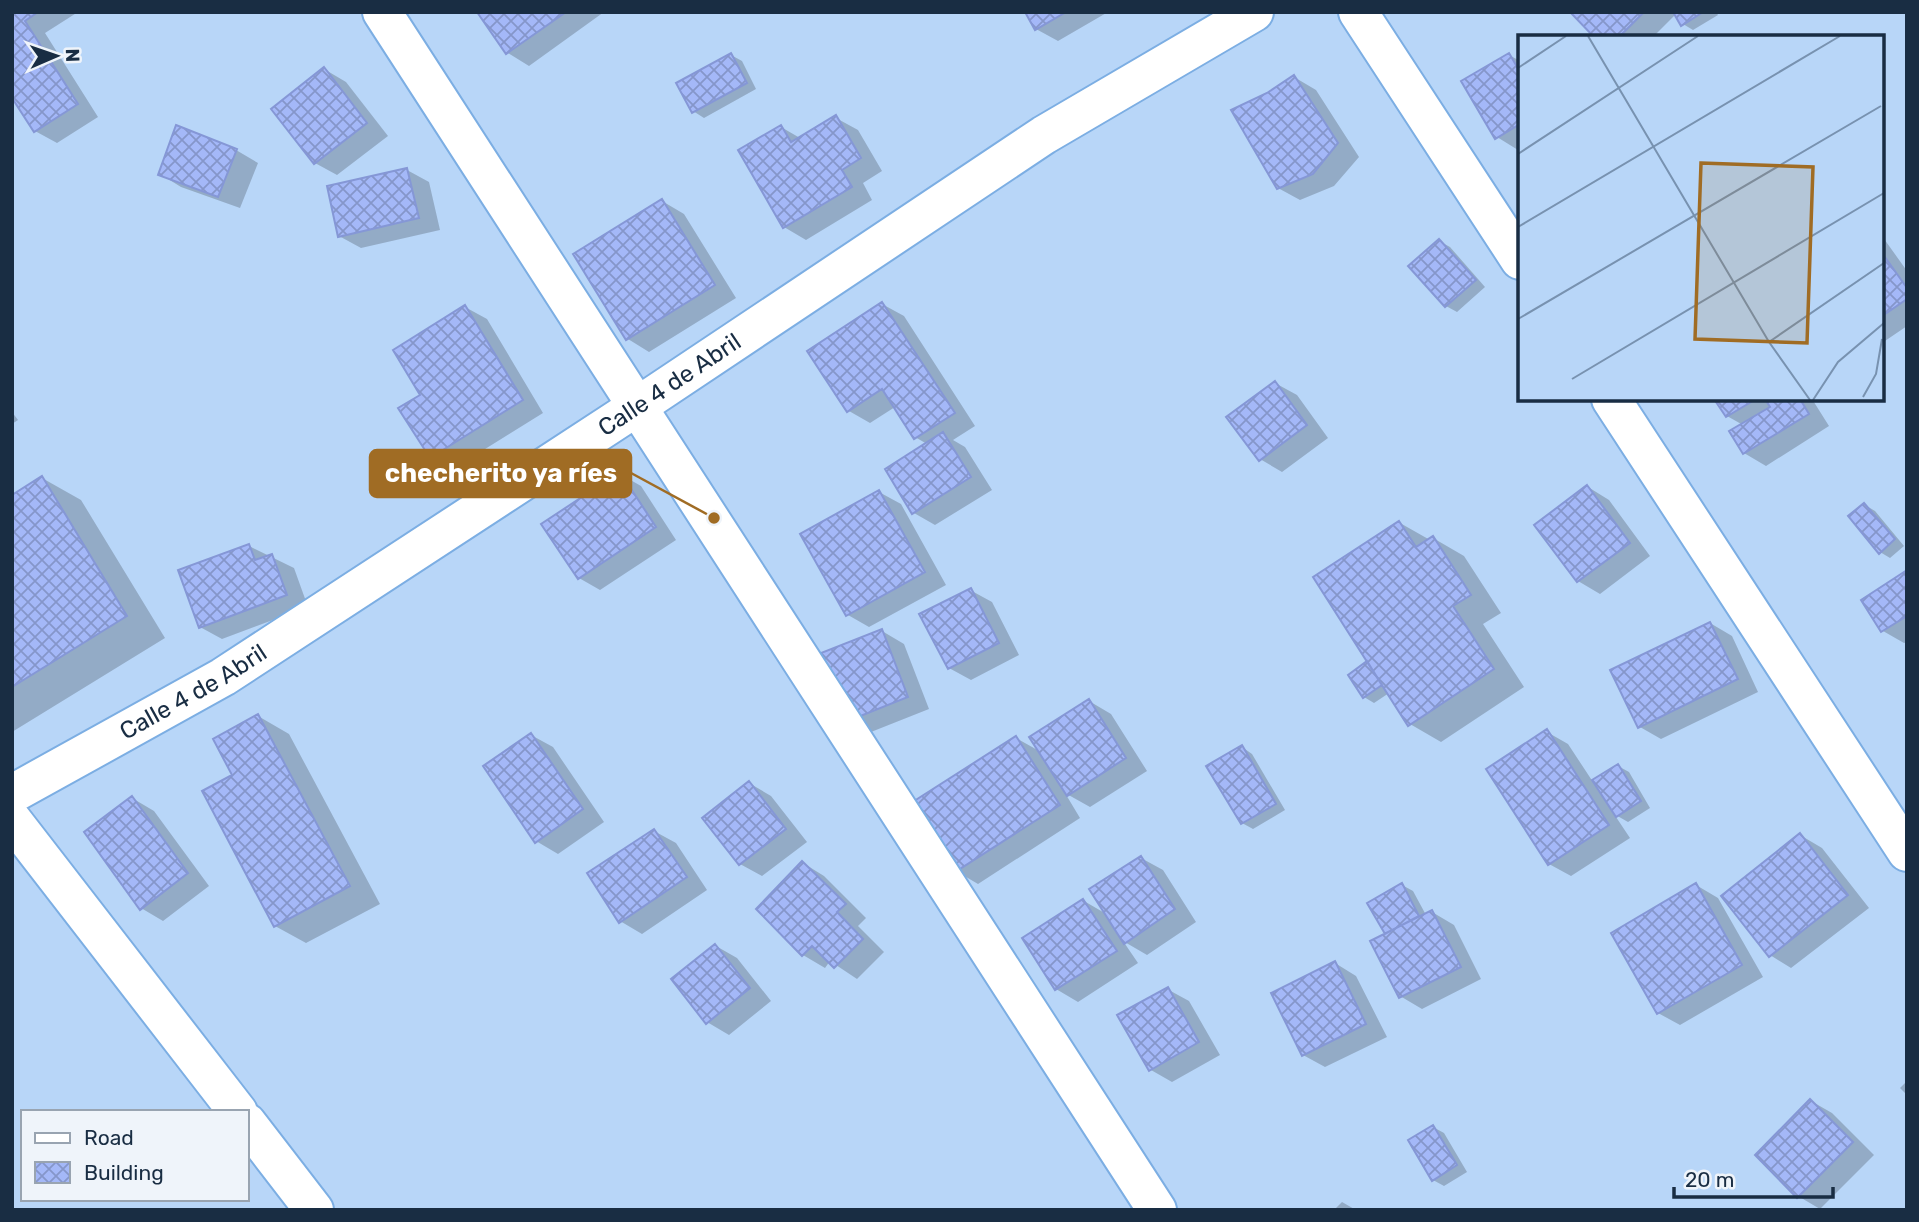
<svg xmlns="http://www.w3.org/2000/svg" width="1919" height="1222" viewBox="0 0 1919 1222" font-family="Rubik,sans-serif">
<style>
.shadow{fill:#0003}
.building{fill:url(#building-cross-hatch);stroke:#8597d6;stroke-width:2}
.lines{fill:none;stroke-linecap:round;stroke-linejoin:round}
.street-casing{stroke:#7caee3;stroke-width:42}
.street{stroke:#fff;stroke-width:38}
.labels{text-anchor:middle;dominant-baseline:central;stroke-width:7;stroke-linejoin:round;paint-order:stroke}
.street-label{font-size:24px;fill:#192d43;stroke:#eff4fa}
.inset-road{fill:none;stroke:#7892b0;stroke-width:2}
.view{fill:#a06c24;fill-opacity:0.15;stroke:#a06c24;stroke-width:3.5}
.inset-edge{fill:none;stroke:#192d43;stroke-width:3.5}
.leader{fill:none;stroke:#a06c24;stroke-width:2.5}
.callout-dot{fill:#a06c24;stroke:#eff4fa;stroke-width:2.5}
.callout{fill:#a06c24;stroke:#a06c24;stroke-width:2.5}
.callout-label{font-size:26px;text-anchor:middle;font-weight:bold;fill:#fff}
</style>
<defs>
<pattern id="building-cross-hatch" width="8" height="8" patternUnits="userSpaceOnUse" patternTransform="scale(1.75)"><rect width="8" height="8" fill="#a4b8f8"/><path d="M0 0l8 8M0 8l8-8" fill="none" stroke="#8596ca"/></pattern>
</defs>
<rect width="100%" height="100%" fill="#b8d6f8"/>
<path class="shadow" d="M12,12H78L45,33L98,117L57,143L35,131Z
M479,12H604L529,66L508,53Z
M1027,12H1108L1058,41L1036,29Z
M1573,12H1716L1718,15L1693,30L1683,24L1676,14L1653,37H1597Z
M731,55L742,61L756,89L704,118L693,111Z
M1509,55L1520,61V149L1518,150L1497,137Z
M324,69L346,82L388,136L337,175L315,163Z
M1294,77L1316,90L1359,157L1334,186L1300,200L1278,188L1268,94Z
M836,118L858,130L882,171L863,183L872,200L806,240L784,227L781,127L800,138Z
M236,150L258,163L240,208L181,187L160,174Z
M407,170L429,182L440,230L361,248L339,236Z
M662,201L684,214L736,298L649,352L628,339L576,255Z
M1882,236L1907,271V326L1882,343Z
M1439,241L1450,247L1485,287L1457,312L1446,306Z
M882,304L904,316L975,426L953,440L965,447L992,490L935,525L914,513L927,444L915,437L895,407L870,423L849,411Z
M465,307L487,319L543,413L453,469L431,457L422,395Z
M1275,383L1297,395L1328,438L1282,472L1260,459Z
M1716,399H1812L1829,426L1766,466L1744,453L1743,425L1727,416Z
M12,412L18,420L12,424Z
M620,474L641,486L676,540L600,590L579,578Z
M42,478L81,500L165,638L12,732V497Z
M1588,487L1609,500L1650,556L1600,594L1578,581Z
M879,492L901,504L946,585L869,627L848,615Z
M1865,505L1875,511L1904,546L1890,558L1880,552Z
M1400,523L1430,540L1433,538L1464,556L1501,613L1483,624L1524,687L1441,742L1410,724L1389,693L1374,703L1364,697Z
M249,546L294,568L308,607L222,639L200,627Z
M1907,572V642L1904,643L1883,631Z
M970,590L992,602L1019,655L971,680L949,668Z
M1710,623L1732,636L1758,692L1661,739L1640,727Z
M882,631L904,644L929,709L871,732L849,719Z
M1089,701L1111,714L1147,771L1090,807L1065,793L1080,818L978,884L956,871L1016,738L1041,752Z
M258,716L289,734L380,904L306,943L275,926L234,776Z
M1547,732L1568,744L1593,782L1618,766L1629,772L1650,808L1628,822L1614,814L1630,838L1571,876L1549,864Z
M531,735L553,747L604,822L558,854L536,841Z
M1242,747L1252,754L1285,810L1253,829L1242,823Z
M749,783L771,796L807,842L762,876L740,864Z
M132,798L154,811L209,886L163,921L141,908Z
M654,831L676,843L707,890L642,934L620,921Z
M1800,835L1822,848L1869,908L1791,968L1770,955Z
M1141,858L1163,870L1196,922L1147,955L1123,941L1138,963L1078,1002L1056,989L1084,901L1108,915Z
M803,863L824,876L866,918L858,926L884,952L857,979L830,961L825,968L803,955L758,909Z
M1402,885L1413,891L1426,915L1432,912L1454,925L1481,979L1422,1009L1400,996L1387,935Z
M1696,885L1718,898L1763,977L1680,1025L1658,1013Z
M716,946L737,958L771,1001L729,1035L707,1022Z
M1335,963L1356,976L1387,1037L1325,1067L1303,1055Z
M1167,989L1189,1001L1220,1055L1172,1082L1151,1070Z
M1907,1081V1095L1900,1088Z
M1811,1101L1832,1113L1874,1155L1820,1209L1798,1196Z
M1433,1127L1444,1133L1467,1172L1444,1186L1433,1180Z
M1342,1202L1356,1210H1334Z"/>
<path class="building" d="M12,12H38L25,21L78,104L34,132L12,98Z
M477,12H566L506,54Z
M1025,12H1066L1035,30Z
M1570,12H1644L1619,37H1594Z
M1673,12H1703L1681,26Z
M731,53L747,83L692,113L676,83Z
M1509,53L1520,72V124L1495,139L1461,81Z
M324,67L367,123L314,164L271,109Z
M1294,75L1338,143L1313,174L1277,189L1231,110L1267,93Z
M836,115L861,158L842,170L852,187L783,228L738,150L781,125L791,142Z
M176,125L237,149L218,197L158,175Z
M407,168L419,218L338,237L327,186Z
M662,199L715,285L626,340L573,254Z
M1439,239L1476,280L1445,307L1408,266Z
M1882,253L1907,288V299L1882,316Z
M882,302L955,413L914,439L882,389L847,412L807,351Z
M465,305L523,400L430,458L398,408L420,395L393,350Z
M1275,381L1307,425L1259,461L1226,417Z
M1714,399H1756L1726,417Z
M1765,399H1800L1809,414L1743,454L1729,431L1770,407Z
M943,432L971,477L912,514L885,469Z
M620,472L656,527L578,579L541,524Z
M42,476L127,616L12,687V495Z
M1587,485L1630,543L1577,582L1534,525Z
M879,490L925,572L846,616L800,534Z
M1864,503L1895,539L1879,554L1848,516Z
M1399,521L1416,547L1433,536L1471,595L1453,606L1494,669L1408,726L1313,577Z
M249,544L255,560L272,554L287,595L199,628L178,570Z
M1907,570V616L1881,632L1861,600Z
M971,588L999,643L948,669L919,614Z
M1710,622L1738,679L1638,728L1610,670Z
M882,629L908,697L848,721L821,653Z
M1367,661L1382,685L1363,698L1348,675Z
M1089,699L1126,758L1067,796L1029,737Z
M258,714L350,886L274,927L202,791L232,775L213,739Z
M1547,729L1609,825L1548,865L1486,769Z
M531,733L583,809L535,843L483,766Z
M1016,736L1060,805L955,872L911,803Z
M1242,745L1276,804L1241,824L1206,766Z
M1618,764L1641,801L1616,817L1592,780Z
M749,781L786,829L739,865L702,818Z
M132,796L188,873L140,910L84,832Z
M654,829L687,877L619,923L587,873Z
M1800,833L1848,895L1769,957L1721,896Z
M1141,856L1175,909L1124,944L1089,889Z
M802,861L846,904L837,912L863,939L834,968L812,946L802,956L756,909Z
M1402,883L1419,916L1385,934L1367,903Z
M1696,883L1742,965L1657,1014L1611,933Z
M1083,899L1117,951L1055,990L1022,938Z
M1432,910L1461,967L1399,998L1370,941Z
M715,944L750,988L706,1024L671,979Z
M1335,961L1366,1024L1302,1056L1271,993Z
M1168,987L1199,1042L1149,1071L1117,1015Z
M1810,1099L1853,1142L1797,1198L1755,1155Z
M1433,1125L1457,1165L1432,1181L1408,1140Z"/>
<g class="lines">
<defs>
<g id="street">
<path d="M382,12L1157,1210"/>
<path d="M1358,12L1520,260"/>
<path d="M1611,399L1907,852"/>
<path id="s1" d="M12,794L223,677L638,406L1044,135L1254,12"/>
<path d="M12,820L238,1112"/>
<path d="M247,1123L314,1210"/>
</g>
</defs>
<use href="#street" class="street-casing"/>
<use href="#street" class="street"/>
</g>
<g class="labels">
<g class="street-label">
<text stroke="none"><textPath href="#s1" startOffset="775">Calle 4 de Abril</textPath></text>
<text stroke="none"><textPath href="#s1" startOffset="208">Calle 4 de Abril</textPath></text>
</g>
</g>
<g transform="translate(1518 35)">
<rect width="366" height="366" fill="#b8d6f8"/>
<path class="inset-road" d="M70,1L251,307L292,365M0,33L48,1M0,119L180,1M0,192L322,1M0,284L363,71M251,307L366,228M54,344L366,158M345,362L358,339L364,304M295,365L320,327L366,288"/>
<path class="view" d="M183,128L295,132L289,308L177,304Z"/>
<rect width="366" height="366" class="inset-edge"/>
</g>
<path class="leader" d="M714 518L631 473"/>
<circle class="callout-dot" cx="714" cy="518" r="7"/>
<rect class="callout" x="370" y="450" width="261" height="47" rx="7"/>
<g class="callout-label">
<text x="501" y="482">checherito ya ríes</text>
</g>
<rect width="1919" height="1222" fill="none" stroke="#192d43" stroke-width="28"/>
<rect x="21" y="1110" width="228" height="91" fill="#eff4fa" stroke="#99a4b1" stroke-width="2"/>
<rect x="35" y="1133" width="35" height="10" fill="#ffffff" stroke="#99a4b1" stroke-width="2"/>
<text x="84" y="1145" font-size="21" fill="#192d43">Road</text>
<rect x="35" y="1162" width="35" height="21" fill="url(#building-cross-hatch)" stroke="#99a4b1" stroke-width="2"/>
<text x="84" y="1180" font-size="21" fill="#192d43">Building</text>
<g transform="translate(56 56) rotate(88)" stroke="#eff4fa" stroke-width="5" paint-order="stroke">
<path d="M0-5L12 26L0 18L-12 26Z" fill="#192d43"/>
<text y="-10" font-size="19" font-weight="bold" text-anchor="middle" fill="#192d43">N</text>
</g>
<path d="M1674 1187v10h159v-10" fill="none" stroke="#192d43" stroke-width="3.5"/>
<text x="1685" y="1187" font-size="21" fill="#192d43" stroke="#eff4fa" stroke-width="5" paint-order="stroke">20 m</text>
</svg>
